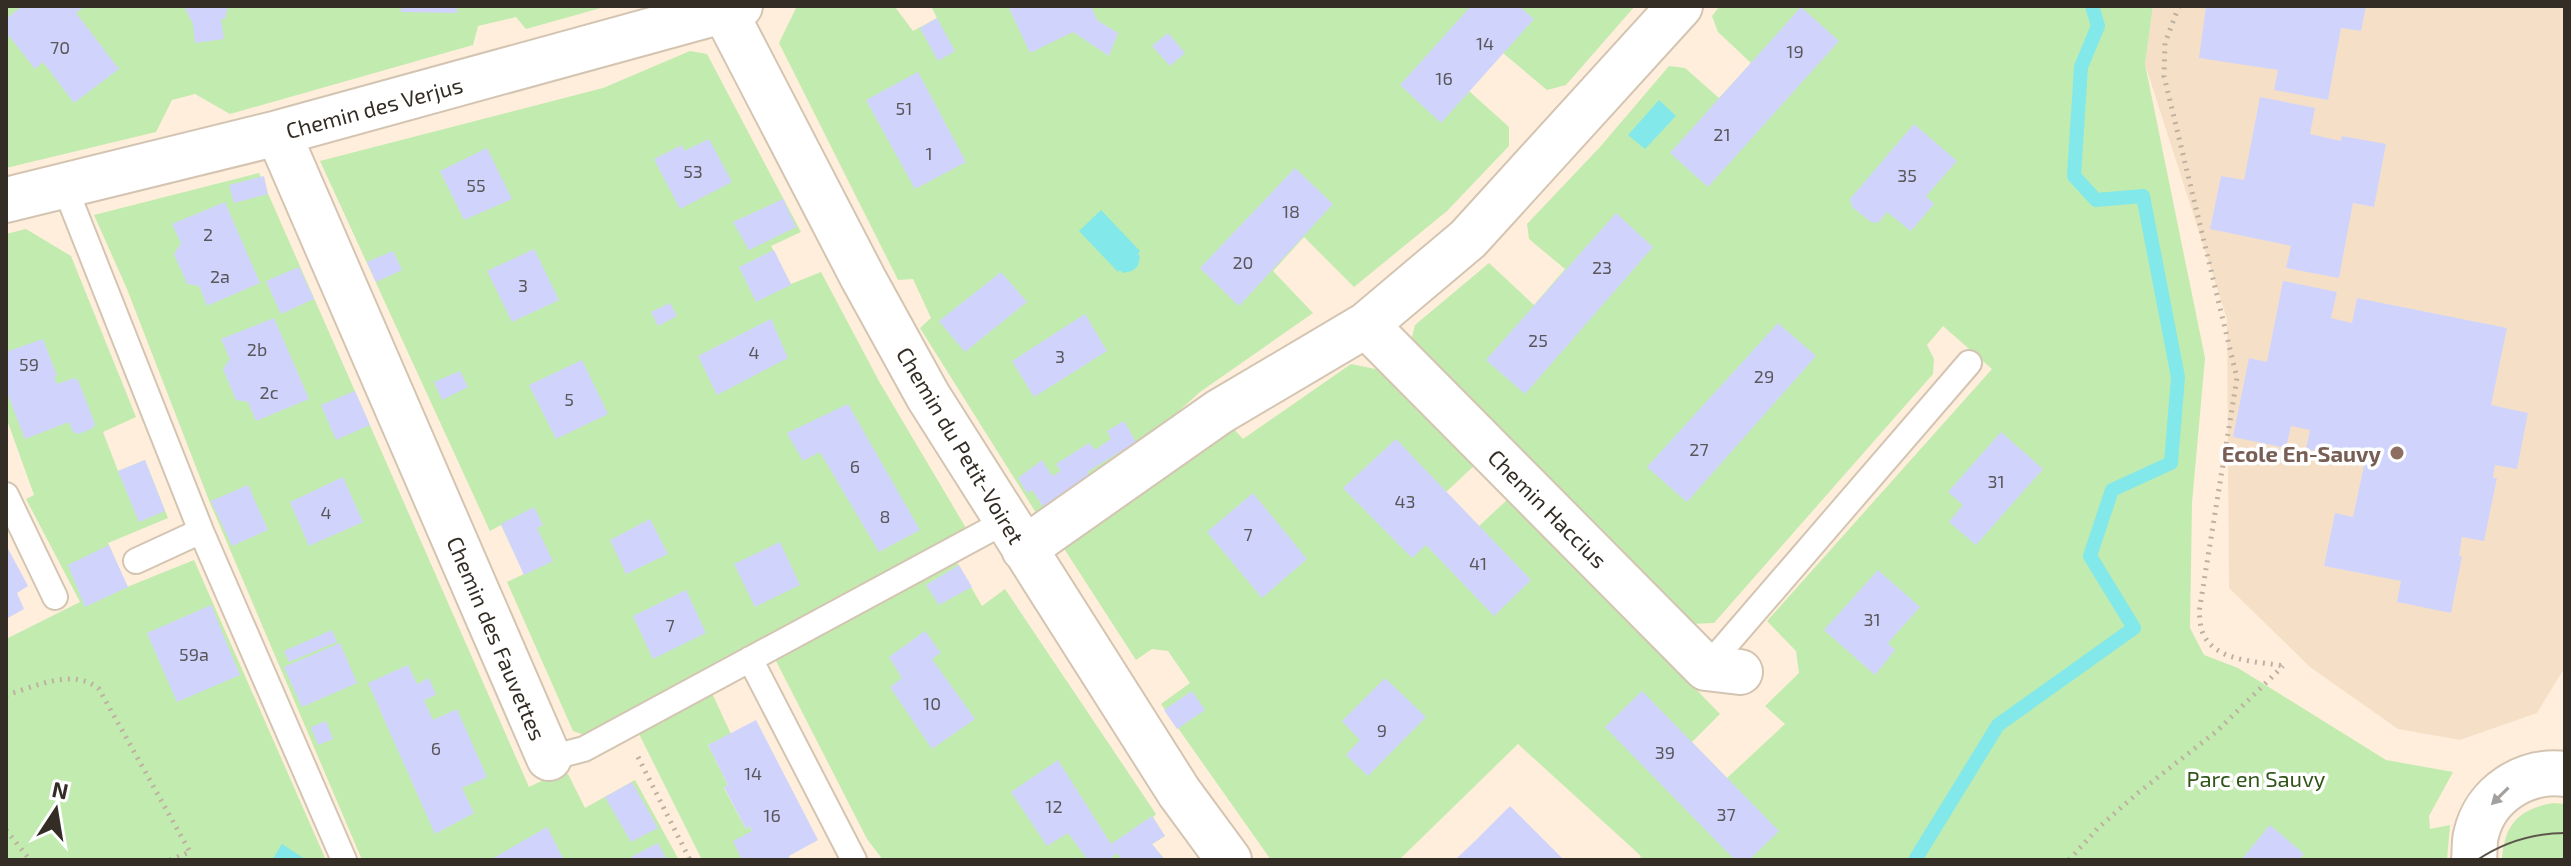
<svg xmlns="http://www.w3.org/2000/svg" width="2571" height="866" viewBox="0 0 2571 866" font-family="'Exo 2',sans-serif">
<style>
.built{fill:#f5e0c7}
.green{fill:#c2ebaf}
.water{fill:#83e8ea}
.lines{fill:none;stroke-linecap:round;stroke-linejoin:round}
.stream{stroke:#83e8ea;stroke-width:14}
.building{fill:#d0d4fd}
.service-casing{stroke:#d4c5b2;stroke-width:28}
.minor-casing{stroke:#d4c5b2;stroke-width:48}
.tertiary-casing{stroke:#d4c5b2;stroke-width:48}
.path{stroke:#beb1a1;stroke-width:5;stroke-dasharray:2 6;stroke-linecap:butt}
.service{stroke:#fff;stroke-width:24}
.minor{stroke:#fff;stroke-width:44}
.tertiary{stroke:#fff;stroke-width:44}
.tram{stroke:#5e564c;stroke-width:2}
.oneway{fill:#a3a09d}
.education-dot{fill:#8d6e63;stroke:#fff;stroke-width:3}
.labels{text-anchor:middle;dominant-baseline:central;stroke-width:7;stroke-linejoin:round;paint-order:stroke}
.number-label{font-size:18px;fill:#5a575b}
.street-label{font-size:22px;fill:#332d25;stroke:#fff}
.education-label{font-size:22px;font-weight:bold;fill:#785e54;stroke:#fff;text-anchor:end}
.park-label{font-size:22px;fill:#2f5518;stroke:#fff}
</style>
<rect width="100%" height="100%" fill="#feeedb"/>
<path class="built" d="M2153,6H2565V667L2537,713L2460,740L2398,729L2310,667L2229,588L2227,319L2145,64Z"/>
<path class="green" d="M6,6H608L526,29L516,17L478,26L473,45L230,114L195,94L172,100L156,132L6,168Z
M797,6L895,7L913,31L937,18L931,6H1635L1566,85L1547,90L1503,53L1469,91L1509,127V146L1447,211L1354,287L1304,237L1273,271L1313,313L1200,392L1142,444L1038,516L920,328L931,318L913,279L898,280L779,43Z
M1720,6H2153L2145,64L2205,358L2192,503L2190,628L2204,655L2238,668L2386,760L2453,772L2429,816L2430,829L2450,825L2447,860H1638L1641,856L1518,744L1399,860H1271L1161,704L1190,683L1168,651L1152,649L1136,660L1063,547L1232,427L1243,439L1351,364L1380,370L1476,464L1446,492L1479,526L1509,498L1720,714L1692,742L1727,778L1785,724L1765,706L1799,673L1796,651L1767,621L1992,369L1943,326L1927,345L1934,359L1933,374L1714,623L1687,624L1411,341L1415,325L1489,263L1534,305L1565,269L1529,239L1527,224L1600,147L1669,66L1685,68L1719,98L1751,63L1718,32L1712,16Z
M690,51L707,54L801,232L771,246L791,284L821,272L880,383L966,528L741,653L584,735L573,731L507,582L524,574L501,525L490,531L320,161L603,88Z
M259,173L529,787L554,775L568,774L585,808L635,780L679,860H362L208,498L127,289L94,215Z
M26,229L71,256L136,417L103,432L118,471L145,460L168,518L108,543L127,587L194,560L326,860H6V639L80,602L26,499L34,495L6,417V234Z
M955,559L982,606L1005,589L1156,814L1153,817L1165,836L1152,844L1165,860H883L867,839L775,659Z
M711,691L731,734L708,745L728,785L724,788L746,829L749,826L752,831L744,860H702L637,730Z
M2553,803L2565,804V860H2502C2504,825 2518,809 2553,803Z"/>
<path class="water" d="M1659,100L1676,116L1645,149L1628,135Z
M1101,210L1140,251L1138,254L1140,256L1138,266L1132,271L1123,273L1120,270L1118,272L1079,231Z
M282,844L305,859L304,860H272Z"/>
<g class="lines">
<path class="stream" d="M1915,860L1998,725L2134,628L2090,556L2112,490L2171,463L2178,377L2143,196L2096,200L2074,176L2081,67L2098,26L2092,6"/>
</g>
<path class="building" d="M22,6H85L76,13L119,69L74,103L43,62L35,69L6,32V19Z
M184,6H228L225,19H221L224,39L195,43L193,24Z
M401,6H457V13L401,12Z
M1008,6H1091L1097,20L1118,33L1109,56L1073,32L1030,53Z
M1471,6H1519L1534,19L1441,123L1400,85Z
M2206,6H2366L2361,31L2341,28L2328,100L2274,90L2278,70L2199,58Z
M1801,7L1839,41L1708,187L1670,153Z
M937,18L955,51L938,61L920,28Z
M1168,33L1185,53L1170,66L1152,46Z
M918,72L966,162L915,189L866,100Z
M2260,97L2315,108L2310,134L2341,141L2342,136L2386,144L2374,207L2353,203L2339,278L2286,268L2291,246L2210,229L2221,176L2244,180Z
M1914,124L1957,161L1926,196L1934,204L1911,231L1887,212L1878,223L1871,222L1852,207L1850,199Z
M709,139L732,182L680,209L654,159L682,145L684,151Z
M487,148L512,199L464,220L440,171Z
M1295,168L1333,204L1239,306L1200,268Z
M264,176L268,194L234,203L229,185Z
M783,199L796,227L749,250L733,222Z
M225,202L260,283L207,306L199,286L187,284L174,254L181,243L172,224Z
M1616,213L1653,247L1525,394L1486,360Z
M534,249L559,300L512,322L487,271Z
M774,250L791,285L756,302L739,267Z
M393,251L402,270L376,282L367,262Z
M299,267L314,299L281,314L266,281Z
M1001,272L1027,302L965,352L939,321Z
M2283,281L2337,292L2331,318L2352,323L2357,298L2507,328L2491,405L2528,413L2517,469L2495,465L2493,478H2497L2484,541L2462,537L2459,556H2462L2451,613L2397,602L2401,581L2324,566L2335,513L2353,517L2365,461L2306,449L2310,430L2291,426L2286,448L2233,437L2249,358L2267,362Z
M670,303L677,316L658,326L651,312Z
M1085,314L1107,351L1034,397L1012,361Z
M274,318L309,399L256,421L248,402L236,400L223,369L230,359L221,339Z
M771,319L788,358L717,395L698,356Z
M1778,323L1816,356L1687,502L1647,467Z
M43,339L57,376L54,377L57,384L74,378L78,380L95,424L93,428L79,434L73,432L69,422L25,439L6,390V352Z
M582,360L608,414L556,439L529,385Z
M460,371L468,387L442,400L434,382Z
M355,391L370,425L336,440L321,405Z
M848,404L920,530L879,552L820,452L803,461L787,433Z
M1124,421L1136,442L1087,472L1092,479L1046,511L1032,490L1027,493L1018,478L1042,460L1052,476L1061,471L1056,464L1089,443L1095,450L1111,439L1107,431Z
M2001,432L2043,469L1976,545L1949,522L1963,505L1948,492Z
M1396,439L1531,580L1494,616L1426,545L1412,558L1343,488Z
M145,460L165,511L139,522L118,471Z
M343,477L363,522L309,546L290,502Z
M248,485L268,530L232,546L211,501Z
M1253,493L1307,559L1262,598L1207,532Z
M534,507L543,525L537,528L553,561L524,575L501,524Z
M650,519L668,554L626,574L610,540Z
M780,542L800,585L755,607L734,564Z
M6,545L28,586L17,593L24,609L6,619Z
M109,545L128,587L85,607L68,565Z
M959,565L972,587L939,605L926,585Z
M1878,570L1920,607L1888,643L1895,650L1875,675L1824,630Z
M686,590L706,633L653,659L633,616Z
M211,605L240,675L177,702L147,633Z
M332,630L337,642L289,662L284,651Z
M925,631L941,653L932,659L975,719L932,749L890,687L902,678L889,657Z
M340,643L357,683L302,707L284,667Z
M408,665L417,684L429,678L436,695L424,700L433,720L457,709L487,777L462,788L474,813L435,834L368,683Z
M1385,678L1426,717L1368,776L1346,755L1360,740L1342,721Z
M1192,691L1205,710L1177,729L1164,710Z
M1642,691L1779,831L1749,860H1735L1605,727Z
M756,720L818,840L789,856L790,860H744L741,858L733,841L752,831L749,826L746,829L724,787L728,785L708,745Z
M326,721L333,739L318,745L311,727Z
M1058,760L1111,844L1152,816L1165,836L1152,844L1165,860H1122L1117,853L1108,860H1088L1068,833L1047,846L1011,792Z
M632,782L658,828L631,842L605,797Z
M1510,806L1564,860H1455L1476,840Z
M2270,825L2304,854L2299,860H2241Z
M547,827L564,860H490Z
M658,843L667,860H633L631,857Z"/>
<g class="lines">
<defs>
<path id="service" d="M64,185L201,531L344,860
M6,495L55,597
M136,561L201,531
M750,659L854,860
M1706,668L1969,363
M549,758L584,749L1006,521"/>
<path id="minor" d="M725,12L863,278L928,396L1179,792L1229,860
M278,133L549,758
M6,200L278,133L740,6
M1366,325L1706,668L1740,672
M1024,549L1219,412L1366,325L1468,239L1680,6"/>
<path id="tertiary" d="M2474,860C2475,852 2474,843 2476,835C2485,794 2525,769 2565,774"/>
</defs>
<use href="#service" class="service-casing"/>
<use href="#minor" class="minor-casing"/>
<use href="#tertiary" class="tertiary-casing"/>
<path class="path" d="M2179,6L2165,43L2164,76L2237,378L2199,612C2200,618 2200,625 2202,631C2213,662 2257,661 2283,666
M6,695C35,687 73,667 99,689L190,852L170,860
M638,757L690,860
M6,830L30,860
M2069,860L2098,828L2139,792L2217,731L2283,666"/>
<use href="#service" class="service"/>
<use href="#minor" class="minor"/>
<use href="#tertiary" class="tertiary"/>
<path class="tram" d="M2477,860C2504,842 2533,833 2565,833"/>
</g>
<defs><path id="oneway-solid" d="M-6-.8H1V-3.2L6.5 0L1 3.2V.8H-6Z" transform="scale(2)"/></defs>
<use class="oneway" href="#oneway-solid" transform="translate(2500 796) rotate(135)"/>
<circle class="education-dot" cx="2397" cy="453" r="8"/>
<g class="labels">
<g class="number-label">
<text x="1485" y="43">14</text>
<text x="60" y="47">70</text>
<text x="1795" y="51">19</text>
<text x="1444" y="78">16</text>
<text x="904" y="108">51</text>
<text x="1722" y="134">21</text>
<text x="929" y="153">1</text>
<text x="693" y="171">53</text>
<text x="1907" y="175">35</text>
<text x="476" y="185">55</text>
<text x="1291" y="211">18</text>
<text x="208" y="234">2</text>
<text x="1243" y="262">20</text>
<text x="1602" y="267">23</text>
<text x="220" y="276">2a</text>
<text x="523" y="285">3</text>
<text x="1538" y="340">25</text>
<text x="257" y="349">2b</text>
<text x="754" y="352">4</text>
<text x="1060" y="356">3</text>
<text x="29" y="364">59</text>
<text x="1764" y="376">29</text>
<text x="269" y="392">2c</text>
<text x="569" y="399">5</text>
<text x="1699" y="449">27</text>
<text x="855" y="466">6</text>
<text x="1996" y="481">31</text>
<text x="1405" y="501">43</text>
<text x="326" y="512">4</text>
<text x="885" y="516">8</text>
<text x="1248" y="534">7</text>
<text x="1478" y="563">41</text>
<text x="1872" y="619">31</text>
<text x="670" y="625">7</text>
<text x="194" y="654">59a</text>
<text x="932" y="703">10</text>
<text x="1382" y="730">9</text>
<text x="436" y="748">6</text>
<text x="1665" y="752">39</text>
<text x="753" y="773">14</text>
<text x="1054" y="806">12</text>
<text x="1726" y="814">37</text>
<text x="772" y="815">16</text>
</g>
<g class="street-label">
<text transform="translate(374 107) rotate(-15)">Chemin des Verjus</text>
<text transform="translate(961 445) rotate(59)">Chemin du Petit-Voiret</text>
<text transform="translate(1548 508) rotate(45)">Chemin Haccius</text>
<text transform="translate(497 638) rotate(67)">Chemin des Fauvettes</text>
</g>
<g class="education-label">
<text x="2381" y="453">Ecole En-Sauvy</text>
</g>
<g class="park-label">
<text x="2256" y="778">Parc en Sauvy</text>
</g>
</g>
<rect width="2571" height="866" fill="none" stroke="#332d25" stroke-width="16"/>
<g transform="translate(56 810) rotate(12)" stroke="#ffffff" stroke-width="6" paint-order="stroke">
<path d="M0-6L14 30L0 20L-14 30Z" fill="#332d25"/>
<text y="-12" font-size="22" font-weight="bold" text-anchor="middle" fill="#332d25">N</text>
</g>
</svg>
